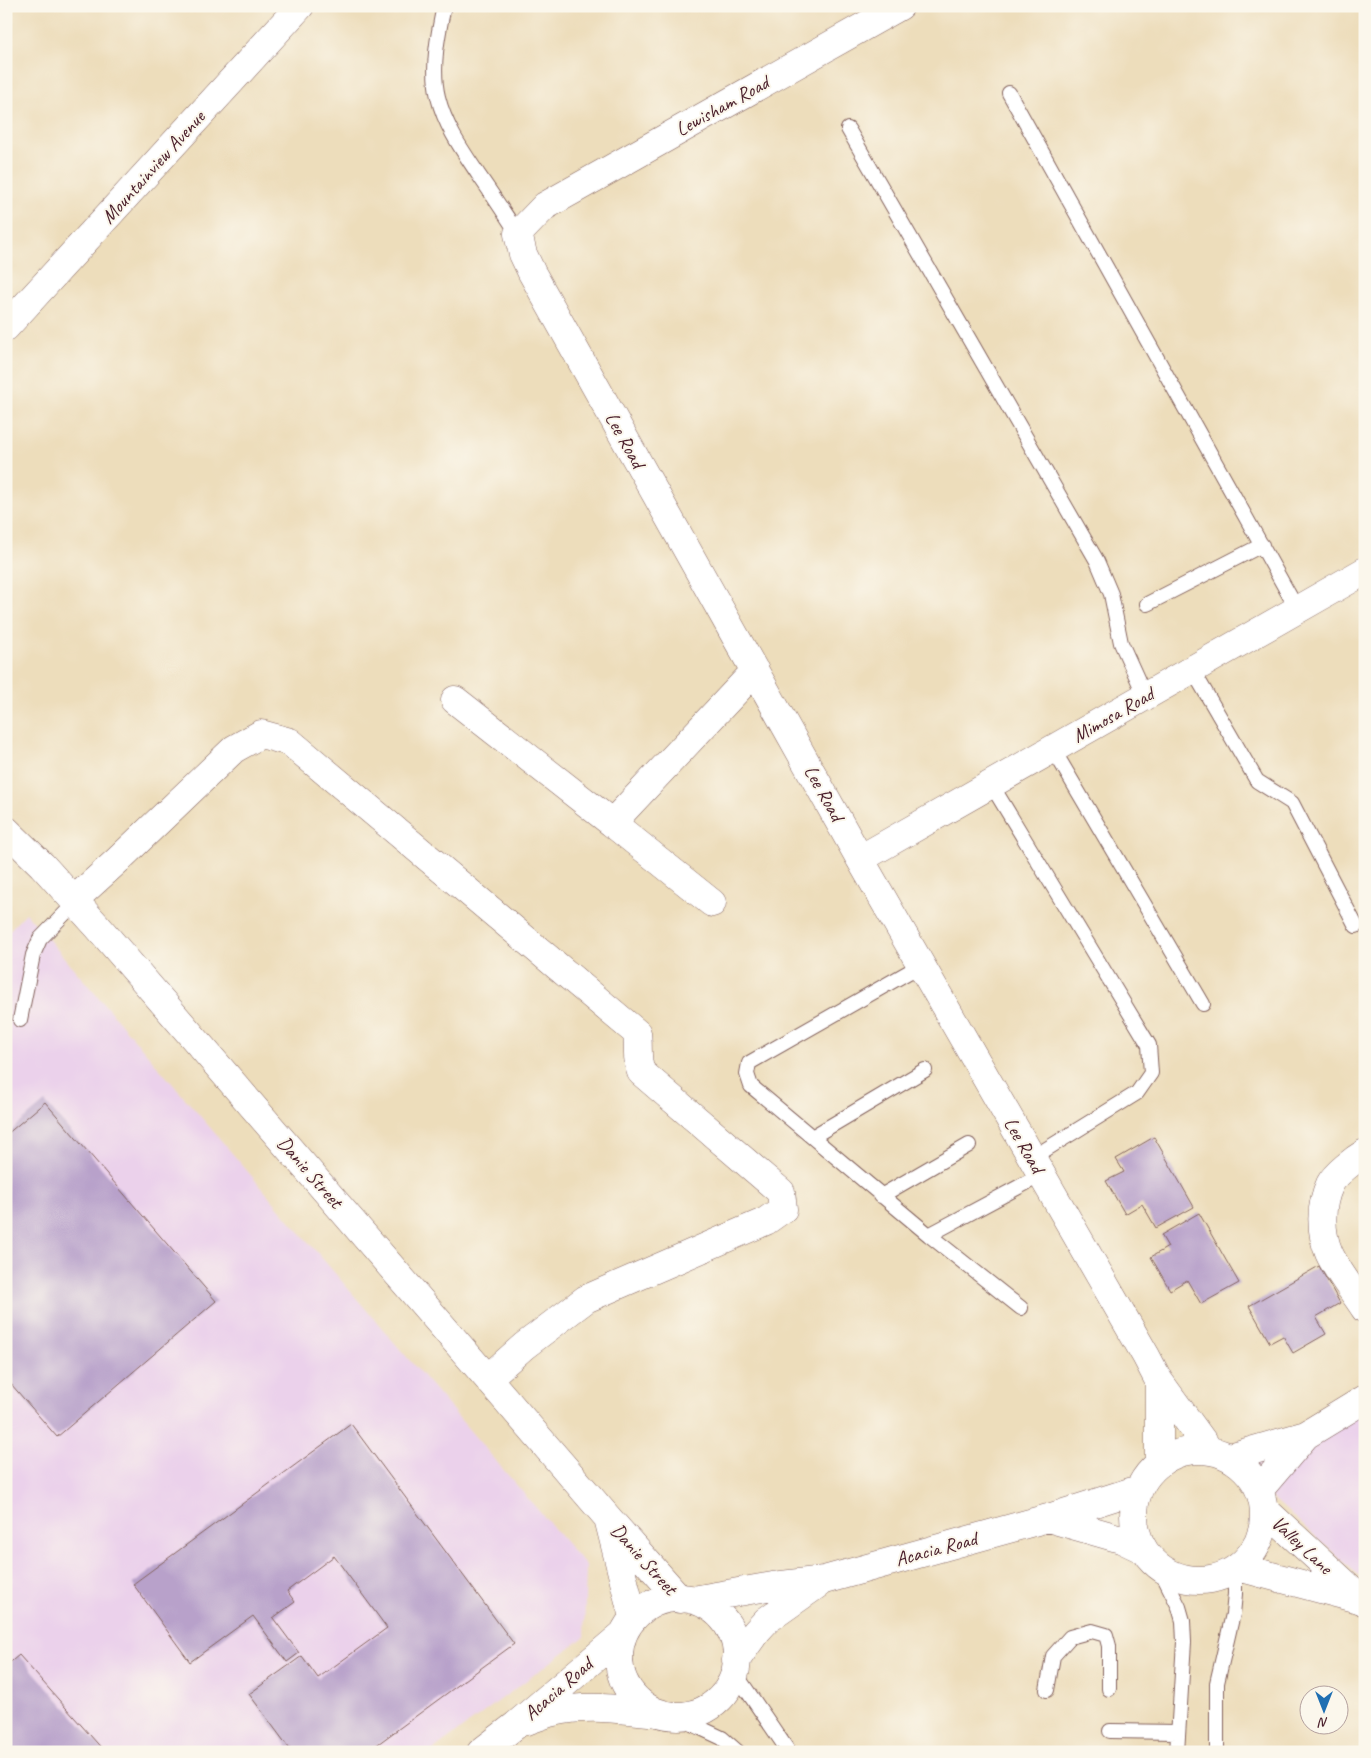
<svg xmlns="http://www.w3.org/2000/svg" width="1371" height="1758" viewBox="0 0 1371 1758" font-family="Caveat,sans-serif">
<style>
.built{fill:#ebd1eb}
.building{fill:#b8a1ca}
.lines{fill:none;stroke-linecap:round;stroke-linejoin:round}
.lane-casing{stroke:#83625d;stroke-width:16}
.street-casing{stroke:#83625d;stroke-width:29}
.lane{stroke:#fff;stroke-width:14}
.street{stroke:#fff;stroke-width:28}
.labels{text-anchor:middle;dominant-baseline:central;stroke-width:4;stroke-linejoin:round;paint-order:stroke}
.street-label{font-size:20px;fill:#4a1f2b;stroke:#fbf7ec}
</style>
<rect width="100%" height="100%" fill="#fbf7ec"/>
<filter id="ink" filterUnits="userSpaceOnUse"><feTurbulence type="fractalNoise" baseFrequency=".02" numOctaves="2"/><feDisplacementMap in="SourceGraphic" scale="10" xChannelSelector="R" yChannelSelector="G"/><feConvolveMatrix kernelMatrix="1 2 1 2 8 2 1 2 1" color-interpolation-filters="sRGB"/></filter>
<filter id="wash" filterUnits="userSpaceOnUse"><feTurbulence type="fractalNoise" baseFrequency=".0096" numOctaves="4" result="noise"/><feDisplacementMap in="SourceGraphic" scale="20" xChannelSelector="R" yChannelSelector="G"/><feGaussianBlur stdDeviation="1.12" result="paint"/><feColorMatrix in="noise" values="0 0 0 0 0 0 0 0 0 0 0 0 0 0 0 0 0 1.4 0 .05"/><feComposite in="paint" operator="in"/></filter>
<g filter="url(#wash)">
<rect width="100%" height="100%" fill="#edddbb"/>
<path class="built" d="M26,913L586,1566L584,1637L431,1752H6V934Z
M1365,1394V1581L1235,1464Z"/>
<g id="blocks">
<path class="building" d="M45,1102L216,1301L57,1437L11,1384L6,1388V1135Z
M1154,1137L1194,1207L1156,1228L1142,1204L1125,1214L1106,1181L1124,1172L1116,1159Z
M1199,1213L1239,1283L1201,1304L1187,1280L1170,1290L1151,1257L1168,1247L1161,1235Z
M1319,1266L1340,1303L1316,1317L1326,1334L1293,1353L1283,1336L1270,1343L1249,1306Z
M351,1424L514,1644L367,1752H292L249,1694L302,1656L318,1678L387,1628L334,1556L287,1591L295,1602L273,1618L299,1653L287,1662L253,1616L190,1662L133,1584Z
M19,1655L105,1752H6V1666Z"/>
</g>
</g>
<g filter="url(#ink)">
<use href="#blocks" fill-opacity="0" stroke="#83625d" stroke-width="1"/>
<g class="lines">
<defs>
<path id="lane" d="M444,6C438,34 431,68 438,97C445,126 462,150 478,174C492,194 505,214 518,234
M1009,93L1297,609
M848,129L1097,561L1111,594L1121,643L1145,696
M1147,604L1262,545
M1192,669L1257,781L1292,803L1356,926
M1053,749L1203,1004
M991,784L1149,1045L1151,1073L1137,1093L1032,1158
M921,965L749,1063L747,1074L751,1086L929,1235L1041,1175
M20,1020L33,955L40,939L76,902
M812,1137L925,1070
M881,1196L969,1145
M929,1235L1021,1308
M1158,1565L1179,1607L1183,1621L1184,1642L1177,1752
M735,1673L789,1752
M1047,1690L1053,1656L1070,1637L1092,1631L1106,1635L1109,1646V1689
M675,1716L722,1738L738,1752
M1110,1731L1177,1732
M1217,1752V1683L1233,1614L1235,1594V1569"/>
<path id="street" d="M900,6L545,206L518,234L523,254L532,273L860,859L1146,1356L1159,1381L1209,1450
M6,327L300,6
M455,700L612,823L755,671
M612,823L712,903
M6,830L42,865L98,927L608,1518L680,1599
M860,859L1365,571
M74,900L118,860L234,749L261,734L290,742L637,1033C639,1047 636,1060 641,1072L781,1192L783,1209L766,1221L586,1299L524,1346L488,1378
M1365,1153C1355,1159 1335,1174 1330,1184C1320,1205 1320,1232 1329,1253C1337,1271 1354,1292 1365,1309
M1159,1381V1464
M1134 1515a65 65 0 1 1 130 0a65 65 0 1 1-130 0Z
M1230,1457L1306,1435L1365,1399
M1260,1489L1306,1435
M1265,1510L1365,1602
M1048,1518L1121,1539L1144,1550
M609,1522L633,1617
M1238,1567L1358,1599
M619 1657a59 59 0 1 1 118 0a59 59 0 1 1-118 0Z
M693,1600L773,1586L824,1580L1048,1518L1139,1489
M736,1660L756,1632L767,1620L818,1584
M527,1721C535,1718 544,1714 553,1712C586,1704 623,1709 657,1713
M481,1752L516,1725L623,1634"/>
</defs>
<use href="#lane" class="lane-casing"/>
<use href="#street" class="street-casing"/>
<use href="#lane" class="lane"/>
<use href="#street" class="street"/>
</g>
</g>
<g class="labels">
<g class="street-label">
<text transform="translate(722 106) rotate(-29)">Lewisham Road</text>
<text transform="translate(153 167) rotate(-48)">Mountainview Avenue</text>
<text transform="translate(625 440) rotate(61)">Lee Road</text>
<text transform="translate(1113 715) rotate(-30)">Mimosa Road</text>
<text transform="translate(824 793) rotate(61)">Lee Road</text>
<text transform="translate(1024 1145) rotate(60)">Lee Road</text>
<text transform="translate(310 1172) rotate(49)">Danie Street</text>
<text transform="translate(1302 1545) rotate(43)">Valley Lane</text>
<text transform="translate(936 1549) rotate(-15)">Acacia Road</text>
<text transform="translate(644 1559) rotate(48)">Danie Street</text>
<text transform="translate(558 1689) rotate(-41)">Acacia Road</text>
</g>
</g>
<rect width="1371" height="1758" fill="none" stroke="#fbf7ec" stroke-width="25"/>
<g transform="translate(1324 1710) rotate(180)"><circle r="24" fill="#fbf7ec" stroke="#b4a19f"/>
<path d="M0-4L9 19L0 12L-9 19Z" fill="#1f6fb2"/>
<text y="-8" font-size="14" font-weight="bold" text-anchor="middle" fill="#4a1f2b">N</text>
</g>
</svg>
